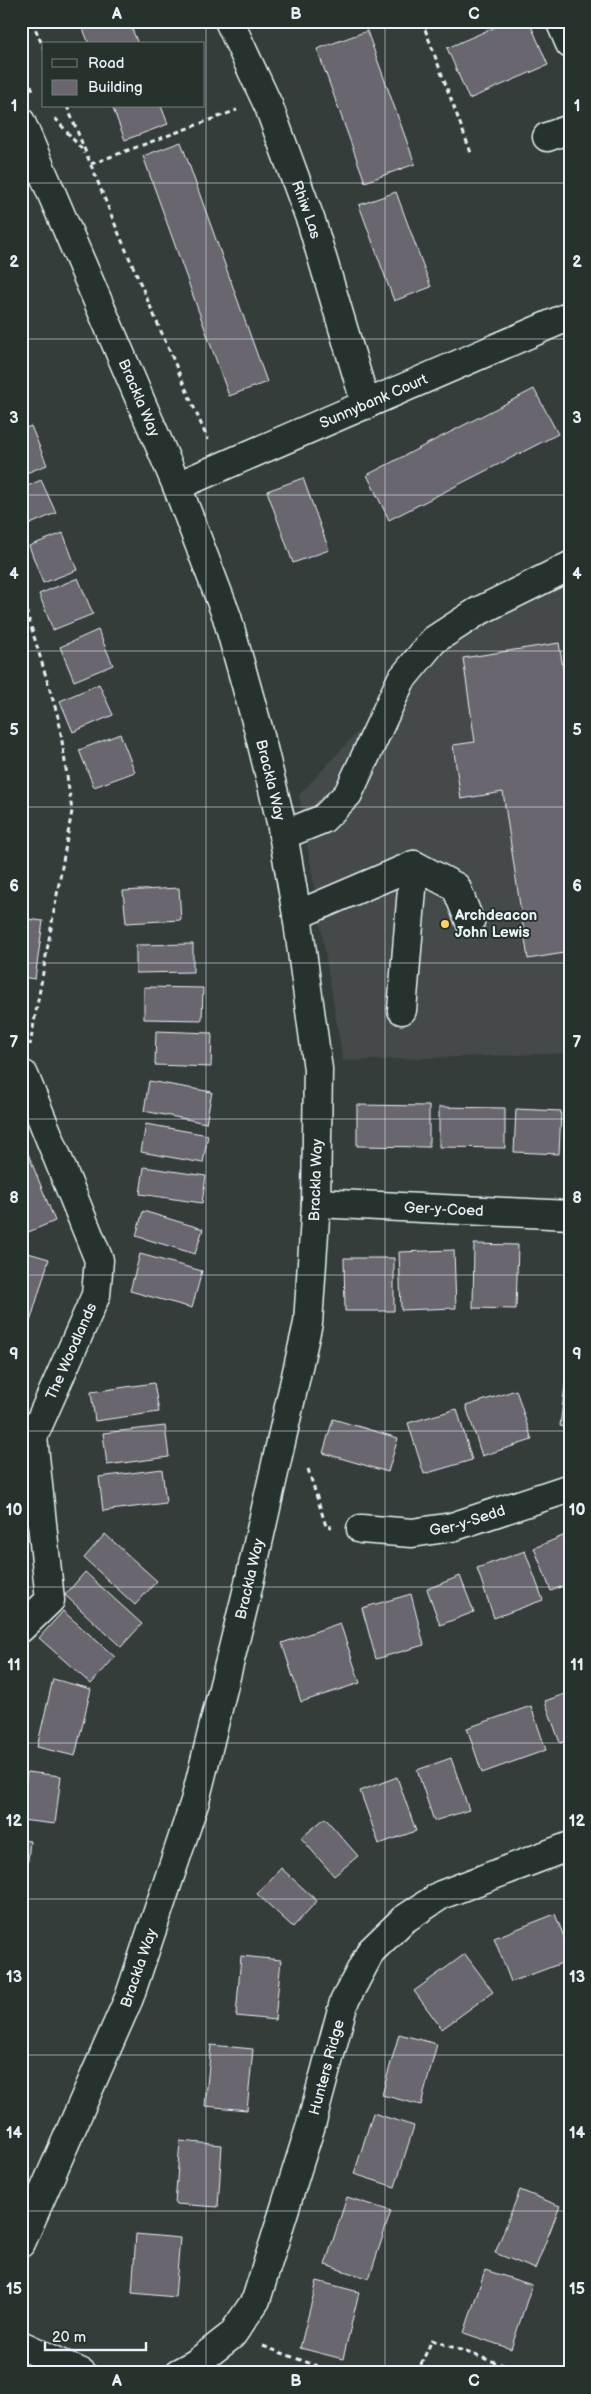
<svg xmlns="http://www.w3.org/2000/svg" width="591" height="2394" viewBox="0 0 591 2394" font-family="'Balsamiq Sans',sans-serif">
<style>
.built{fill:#44494a}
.building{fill:#6b6670;stroke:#e8f1f8}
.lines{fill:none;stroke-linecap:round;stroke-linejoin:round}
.minor-casing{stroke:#e8f1f8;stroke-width:31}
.path{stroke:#e8f1f8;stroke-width:3;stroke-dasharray:5 4;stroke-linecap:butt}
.minor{stroke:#26332d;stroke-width:28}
.grid{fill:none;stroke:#e8f1f8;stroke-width:1;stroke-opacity:0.55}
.poi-dot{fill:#ffd166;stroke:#26332d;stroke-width:2}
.labels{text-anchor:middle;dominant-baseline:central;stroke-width:4;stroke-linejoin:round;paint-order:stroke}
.street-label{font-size:15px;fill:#e8f1f8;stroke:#26332d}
.poi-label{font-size:15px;font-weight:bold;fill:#e8f1f8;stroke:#26332d;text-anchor:start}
.neatline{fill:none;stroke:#e8f1f8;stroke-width:2}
.grid-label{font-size:16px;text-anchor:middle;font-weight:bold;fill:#e8f1f8}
</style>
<rect width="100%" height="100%" fill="#343d3a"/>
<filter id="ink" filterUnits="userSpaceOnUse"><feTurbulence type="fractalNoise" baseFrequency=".02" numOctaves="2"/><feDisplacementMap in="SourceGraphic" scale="10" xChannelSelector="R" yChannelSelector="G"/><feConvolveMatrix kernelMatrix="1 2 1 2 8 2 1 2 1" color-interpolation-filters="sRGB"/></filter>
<g filter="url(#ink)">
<path class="built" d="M570,577V1053L343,1061L299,795L445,638Z"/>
<path class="building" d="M80,21H129L138,44H89Z
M509,21H529L548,65L469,99L447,48Z
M367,31L415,164L365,182L317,49Z
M112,106H161L168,124L125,140Z
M181,142L267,382L229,396L143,156Z
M396,192L431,287L394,301L359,205Z
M534,389L558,434L389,520L367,475Z
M31,426L47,465L21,475V430Z
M303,478L329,550L293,563L267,491Z
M41,480L56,513L21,528V489Z
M63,533L77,570L43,583L29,546Z
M78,578L93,614L53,630L39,594Z
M98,630L113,665L74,681L60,647Z
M559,643L570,711V952L528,959L503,792L461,799L453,745L475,742L463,658Z
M99,684L113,715L73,732L60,701Z
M120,734L135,772L94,787L79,750Z
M179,888L181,920L126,923L123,891Z
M21,918L43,921L35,979L21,977Z
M193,944V972L136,973V945Z
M144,987L203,988L202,1020L144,1019Z
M156,1031L212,1033L211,1067L155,1065Z
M149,1081L212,1092L206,1123L144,1111Z
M357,1105L429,1106V1147L357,1146Z
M439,1107L505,1108V1148L439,1147Z
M516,1109L561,1111L559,1154L514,1152Z
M146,1124L208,1135L203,1163L141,1152Z
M21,1136L55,1221L21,1235Z
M144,1167L206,1176L202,1203L140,1194Z
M143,1211L203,1229L195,1254L136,1236Z
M474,1244L518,1245L516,1309L473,1308Z
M454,1250L456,1308L401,1310L399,1252Z
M21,1251L49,1259L24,1342L21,1341Z
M140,1254L202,1271L192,1308L130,1291Z
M344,1258H394V1311H345Z
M568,1361L570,1362V1428L560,1426Z
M154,1383L159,1412L95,1421L91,1392Z
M516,1390L532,1440L482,1456L466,1406Z
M457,1409L472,1460L424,1474L408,1423Z
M333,1419L398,1438L388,1472L323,1453Z
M165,1426L169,1457L107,1465L103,1433Z
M162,1469L166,1503L103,1511L99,1477Z
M570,1533V1583L551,1591L534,1548Z
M105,1534L157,1581L135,1605L84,1558Z
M525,1551L543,1600L494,1618L477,1568Z
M85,1572L142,1624L121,1647L65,1595Z
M460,1576L474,1612L440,1625L427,1589Z
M411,1594L424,1645L376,1659L362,1608Z
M63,1611L115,1657L91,1684L39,1638Z
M340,1623L360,1683L301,1702L282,1643Z
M53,1679L91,1689L75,1756L37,1747Z
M570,1692V1739L560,1743L545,1701Z
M531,1706L546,1750L482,1773L467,1728Z
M451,1758L469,1810L434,1821L417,1770Z
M27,1772L61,1776L55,1824L21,1820Z
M397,1777L416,1831L379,1844L360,1791Z
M325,1818L358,1856L334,1876L301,1838Z
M21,1840L30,1841L26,1878L21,1877Z
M281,1868L317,1901L293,1927L257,1894Z
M21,1884L27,1885L23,1923H21Z
M555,1914L570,1952V1960L511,1982L494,1938Z
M465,1954L493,1992L442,2029L414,1991Z
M241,1956L281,1960L275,2020L236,2016Z
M399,2034L437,2044L421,2105L382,2095Z
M211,2045L253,2049L247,2110L205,2106Z
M373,2113L414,2126L395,2187L354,2174Z
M180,2141L222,2145L218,2207L175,2204Z
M520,2190L560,2206L535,2269L495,2253Z
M347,2197L391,2211L369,2279L325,2265Z
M136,2234L180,2238L175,2297L132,2293Z
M485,2270L532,2285L511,2349L464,2333Z
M317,2281L359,2292L343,2359L300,2348Z
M432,2370L475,2372V2373H431Z"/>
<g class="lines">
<defs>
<g id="minor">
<path id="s1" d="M229,21L269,107L312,224L366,405"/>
<path d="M560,21L570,44"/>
<path id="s2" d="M21,122L177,486L227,617L258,728L281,822L297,915L318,1069L316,1203L308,1323L246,1596L195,1801L129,1998L21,2243"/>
<path d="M547,137L570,129"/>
<path id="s3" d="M177,486L570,316"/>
<path d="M283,835L323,819L348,794L401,680L434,640L477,612L570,566"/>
<path d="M297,915L414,865L456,887L470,922"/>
<path d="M402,1010L414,865"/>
<path id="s4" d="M316,1203L570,1215"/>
<path id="s5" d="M361,1529L412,1533L452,1527L570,1488"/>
<path id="s6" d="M21,1628L50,1600L33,1437L96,1295L99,1260L24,1075"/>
<path d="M21,2345L82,2373"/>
<path id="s7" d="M178,2373L195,2364L232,2335L256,2300L311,2125L344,2002L371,1951L403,1920L441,1895L570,1846"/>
</g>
</defs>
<use href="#minor" class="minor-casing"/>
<path class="path" d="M32,21L44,49
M422,21L471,153
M21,60L34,93
M67,106L119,234L208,440
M55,118L85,153
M91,164L237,110
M21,593L59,720L72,811L30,1045
M308,1469L326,1526L332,1527
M263,2346L336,2373
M417,2373L432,2340L526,2373"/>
<use href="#minor" class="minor"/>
</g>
</g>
<path class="grid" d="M206,21V2373M385,21V2373M21,183H570M21,339H570M21,495H570M21,651H570M21,807H570M21,963H570M21,1119H570M21,1275H570M21,1431H570M21,1587H570M21,1743H570M21,1899H570M21,2055H570M21,2211H570"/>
<circle class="poi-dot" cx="445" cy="924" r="5"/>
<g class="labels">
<g class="street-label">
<text stroke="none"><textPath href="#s1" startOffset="204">Rhiw Las</textPath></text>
<text stroke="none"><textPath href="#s2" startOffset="300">Brackla Way</textPath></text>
<text stroke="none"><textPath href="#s3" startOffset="214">Sunnybank Court</textPath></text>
<text stroke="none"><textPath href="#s2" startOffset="705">Brackla Way</textPath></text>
<text transform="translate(316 1180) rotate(-88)">Brackla Way</text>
<text stroke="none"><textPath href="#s4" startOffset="128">Ger-y-Coed</textPath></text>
<text stroke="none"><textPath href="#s6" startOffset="298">The Woodlands</textPath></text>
<text stroke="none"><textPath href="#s5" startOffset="108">Ger-y-Sedd</textPath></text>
<text transform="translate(250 1579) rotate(-77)">Brackla Way</text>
<text transform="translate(139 1968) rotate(-71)">Brackla Way</text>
<text stroke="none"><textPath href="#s7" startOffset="352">Hunters Ridge</textPath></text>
</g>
<g class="poi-label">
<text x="455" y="915">Archdeacon<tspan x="455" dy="17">John Lewis</tspan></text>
</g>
</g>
<rect width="591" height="2394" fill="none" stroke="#26332d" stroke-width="55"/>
<rect x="42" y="42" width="162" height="65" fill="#26332d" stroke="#747f7e"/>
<rect x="52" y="59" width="25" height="8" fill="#26332d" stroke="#747f7e"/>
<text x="88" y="68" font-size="15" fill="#e8f1f8">Road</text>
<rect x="52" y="80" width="25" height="15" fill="#6b6670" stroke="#747f7e"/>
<text x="88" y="92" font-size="15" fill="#e8f1f8">Building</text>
<path d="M45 2342v8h101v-8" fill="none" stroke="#e8f1f8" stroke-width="2.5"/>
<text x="52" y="2342" font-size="15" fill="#e8f1f8" stroke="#26332d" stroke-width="4" paint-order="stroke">20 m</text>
<rect x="28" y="28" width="536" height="2338" class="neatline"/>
<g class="grid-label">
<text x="117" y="19">A</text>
<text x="296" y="19">B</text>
<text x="474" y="19">C</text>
<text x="14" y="111">1</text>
<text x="577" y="111">1</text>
<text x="14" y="267">2</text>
<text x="577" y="267">2</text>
<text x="14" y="423">3</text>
<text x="577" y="423">3</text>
<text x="14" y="579">4</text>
<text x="577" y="579">4</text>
<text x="14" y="735">5</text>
<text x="577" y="735">5</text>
<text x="14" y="891">6</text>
<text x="577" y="891">6</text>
<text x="14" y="1047">7</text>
<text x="577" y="1047">7</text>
<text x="14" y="1203">8</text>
<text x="577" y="1203">8</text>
<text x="14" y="1359">9</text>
<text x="577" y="1359">9</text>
<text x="14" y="1515">10</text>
<text x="577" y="1515">10</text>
<text x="14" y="1670">11</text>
<text x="577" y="1670">11</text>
<text x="14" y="1826">12</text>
<text x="577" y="1826">12</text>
<text x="14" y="1982">13</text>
<text x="577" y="1982">13</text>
<text x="14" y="2138">14</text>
<text x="577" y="2138">14</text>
<text x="14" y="2294">15</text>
<text x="577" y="2294">15</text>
<text x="117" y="2386">A</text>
<text x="296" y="2386">B</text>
<text x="474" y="2386">C</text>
</g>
</svg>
